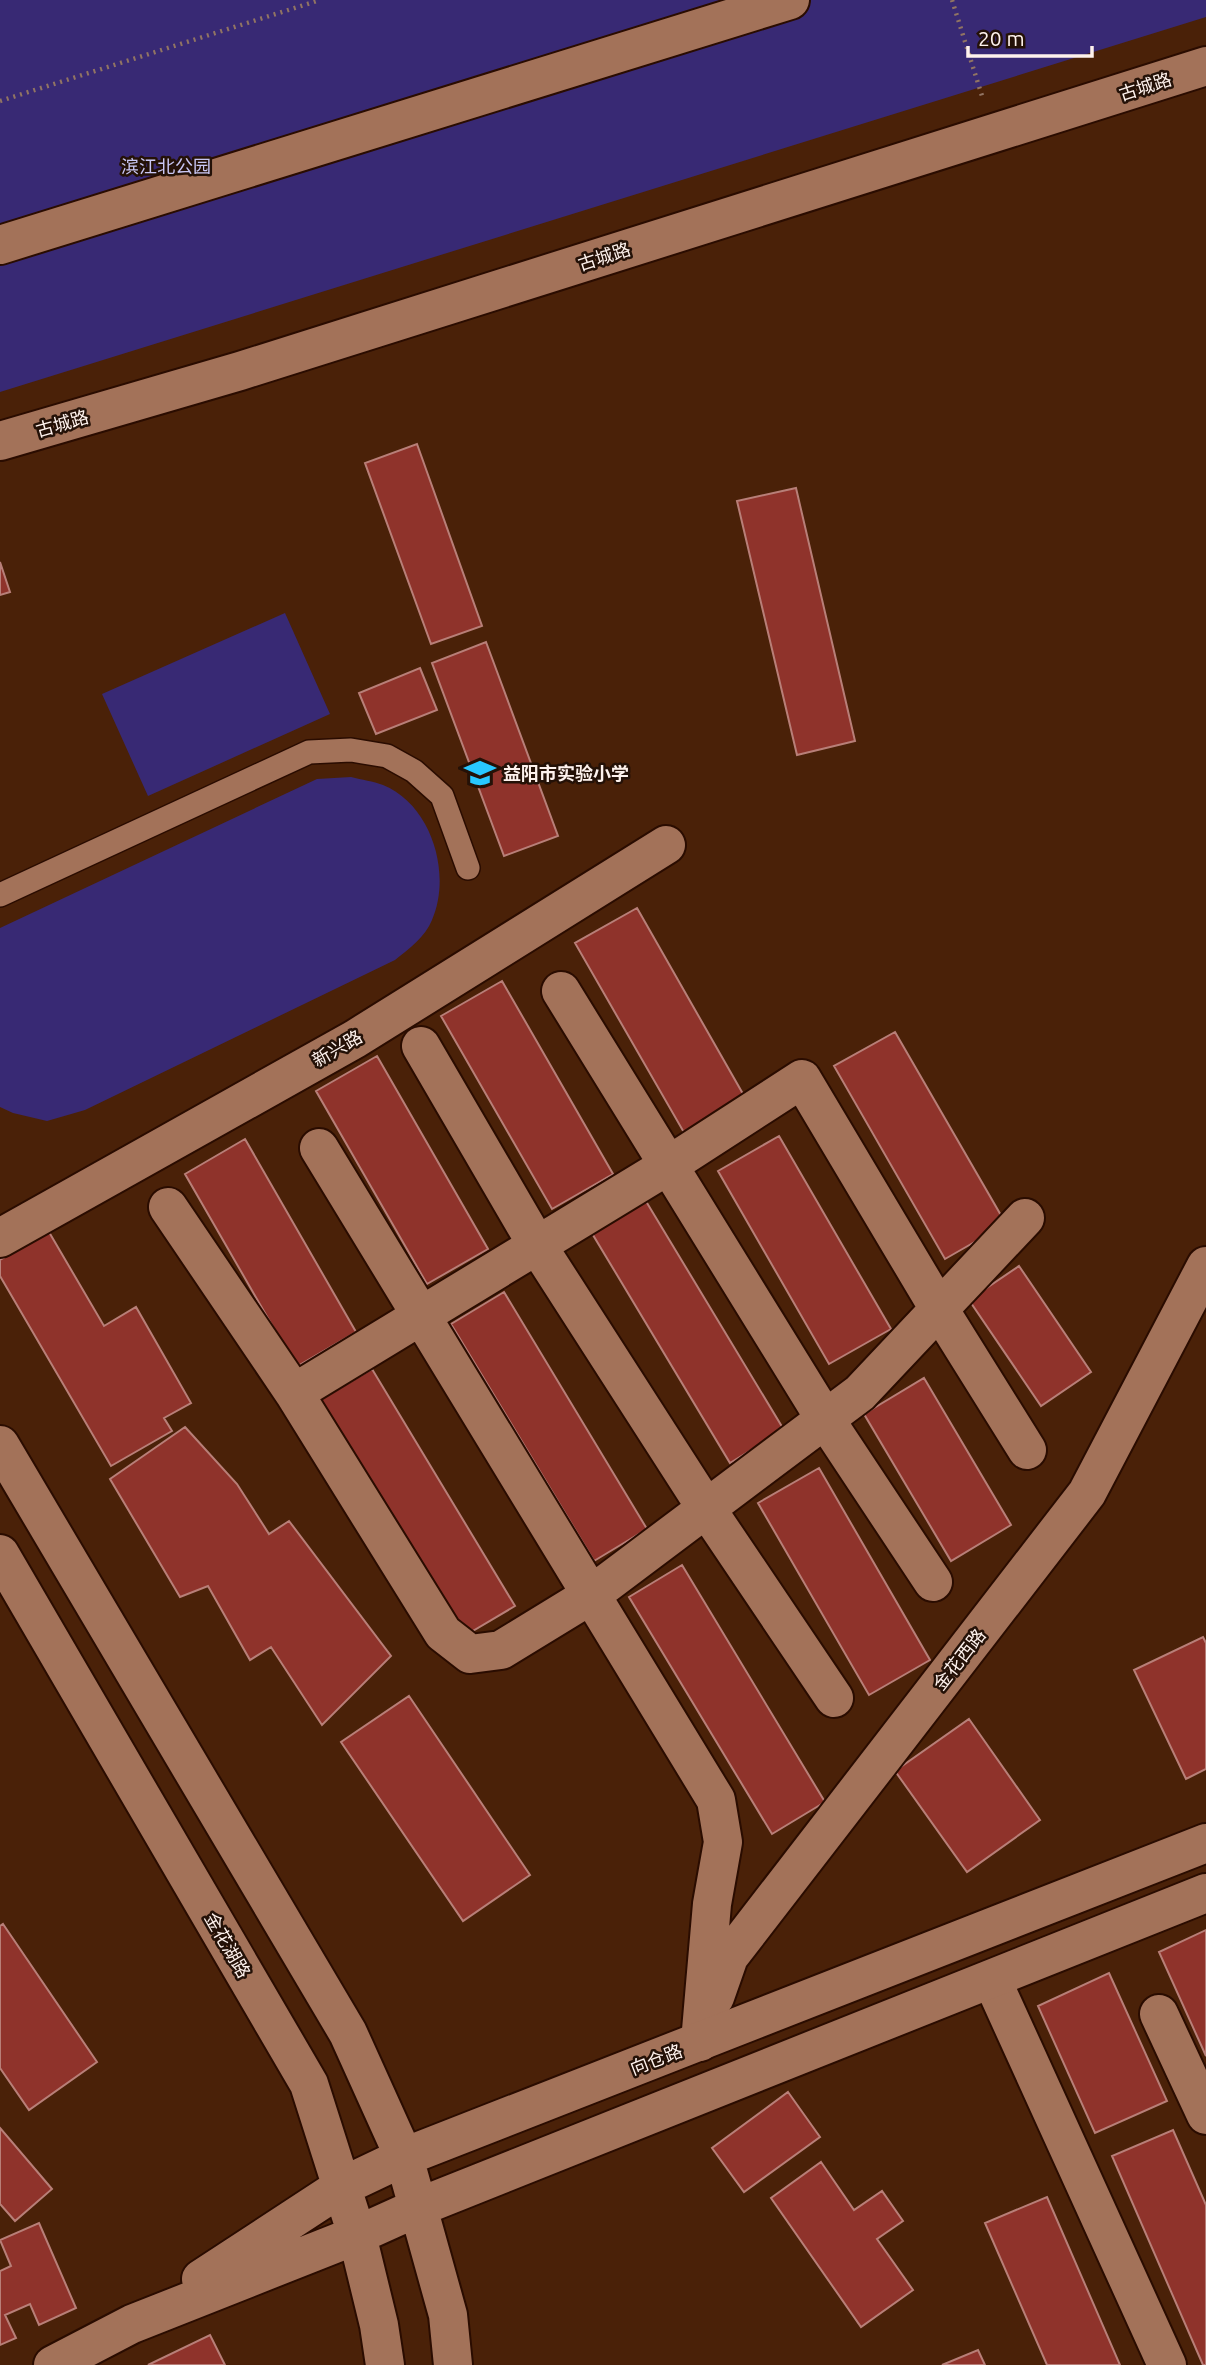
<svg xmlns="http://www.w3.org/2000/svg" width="1206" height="2365" viewBox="0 0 1206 2365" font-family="Ubuntu,'Noto Sans SC',sans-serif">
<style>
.green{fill:#382974}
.building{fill:#8f332b;stroke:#b87f78;stroke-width:2}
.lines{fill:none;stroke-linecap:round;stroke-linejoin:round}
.lane-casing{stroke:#2a0c00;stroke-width:26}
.street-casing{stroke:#2a0c00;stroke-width:42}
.secondary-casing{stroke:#2a0c00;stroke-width:42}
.path{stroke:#917463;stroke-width:4.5;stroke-dasharray:2 5;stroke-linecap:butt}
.lane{stroke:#a37259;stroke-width:23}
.street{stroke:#a37259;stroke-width:38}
.secondary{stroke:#a37259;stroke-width:38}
.labels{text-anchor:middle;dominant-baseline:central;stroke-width:5;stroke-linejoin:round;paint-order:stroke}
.street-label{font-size:18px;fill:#fef2ed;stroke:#241107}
.park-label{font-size:18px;fill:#c9c7f4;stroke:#241107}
.poi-label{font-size:18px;font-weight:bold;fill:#fef2ed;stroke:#241107;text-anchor:start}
</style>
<rect width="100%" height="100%" fill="#4a2108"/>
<path class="green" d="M0,0H1206V17L0,392Z
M285,613L330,714L148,796L102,694Z
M351,777C362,780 373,781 383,785C432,805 452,874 432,920C425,937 409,949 395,960L85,1110L47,1121L13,1113L0,1107V928L317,779Z"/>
<path class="building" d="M417,444L482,626L431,644L365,463Z
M796,488L855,741L797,755L737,501Z
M0,562L10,592L0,595Z
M486,642L558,836L504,856L432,663Z
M420,668L437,710L376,734L359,693Z
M637,908L747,1101L686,1136L575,943Z
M502,981L613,1174L552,1209L441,1016Z
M895,1032L1006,1224L945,1259L834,1066Z
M377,1056L488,1249L427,1284L316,1091Z
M779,1136L891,1329L829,1364L718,1171Z
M245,1139L356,1332L296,1367L185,1174Z
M641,1193L784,1430L730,1463L587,1225Z
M49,1232L104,1326L136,1307L191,1403L164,1418L172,1431L111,1466L0,1276V1260Z
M1019,1266L1091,1372L1041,1406L969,1300Z
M504,1292L647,1529L594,1561L451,1324Z
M372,1369L515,1606L461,1638L318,1401Z
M924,1378L1011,1525L951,1561L864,1414Z
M185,1427L237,1484L269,1534L289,1521L391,1656L322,1725L271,1647L250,1660L208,1586L180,1597L110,1479Z
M819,1468L930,1660L869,1695L758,1503Z
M682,1565L825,1802L772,1834L629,1597Z
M1203,1637L1206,1643V1769L1186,1779L1134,1670Z
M409,1696L530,1875L463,1921L341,1742Z
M969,1719L1040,1820L967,1872L895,1771Z
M3,1924L97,2062L29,2110L0,2068V1926Z
M1206,1930V2056L1159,1952Z
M1109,1973L1167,2101L1095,2133L1038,2006Z
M788,2092L820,2137L744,2192L712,2148Z
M0,2128L52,2189L15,2221L0,2204Z
M1173,2130L1206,2205V2365H1203L1112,2156Z
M821,2162L854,2210L882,2191L903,2221L877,2239L913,2290L861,2327L771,2198Z
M1047,2197L1120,2365H1047L985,2223Z
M39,2223L76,2308L39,2325L30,2304L5,2315L16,2338L0,2345V2271L11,2266L0,2240Z
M210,2335L225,2365H148Z
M978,2350L985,2365H942Z"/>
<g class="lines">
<defs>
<path id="lane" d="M0,895L309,752L351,750L387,756L414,771L442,796L468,868"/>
<path id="street" d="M0,245L790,0
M561,991L825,1419L933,1582
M421,1046L537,1245L706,1508L834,1698
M319,1148L716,1800L723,1842L712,1904L700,2042
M168,1207L294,1393L443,1633L470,1654L501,1650L591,1595L860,1393L1025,1218
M0,1238L355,1039L666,845
M294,1393L669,1165L802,1079L939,1309L1027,1450
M992,1980L1167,2365
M715,1997L729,1957L1087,1493L1206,1266
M1159,2014L1206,2115"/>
<path id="secondary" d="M0,441L240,371L1206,66
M0,1445L348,2033L404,2157L448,2315L453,2365
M0,1554L309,2084L357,2235L379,2325L385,2365
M201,2279L343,2186L404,2157L1206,1843
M53,2365L132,2324L357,2235L419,2207L1206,1893"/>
</defs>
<use href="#lane" class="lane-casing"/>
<use href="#street" class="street-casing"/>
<use href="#secondary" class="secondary-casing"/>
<path class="path" d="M952,0L982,96
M0,101L320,0"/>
<use href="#lane" class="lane"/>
<use href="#street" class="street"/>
<use href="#secondary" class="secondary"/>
</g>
<defs>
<symbol id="school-bare" viewBox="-9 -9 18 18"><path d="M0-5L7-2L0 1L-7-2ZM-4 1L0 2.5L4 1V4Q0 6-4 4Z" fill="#28c8ff" stroke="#241107" stroke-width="2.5" paint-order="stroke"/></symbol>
</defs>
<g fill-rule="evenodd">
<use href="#school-bare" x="458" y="751" width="44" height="44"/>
</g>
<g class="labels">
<g class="street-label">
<text transform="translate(1145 86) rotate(-18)">古城路</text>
<text transform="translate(604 256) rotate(-18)">古城路</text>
<text transform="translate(62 423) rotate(-16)">古城路</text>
<text transform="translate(337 1048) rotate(-30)">新兴路</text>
<text transform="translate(959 1659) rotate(-52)">金花西路</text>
<text transform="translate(228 1945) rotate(60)">金花湖路</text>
<text transform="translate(656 2059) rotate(-21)">向仓路</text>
</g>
<g class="park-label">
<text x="166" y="166">滨江北公园</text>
</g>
<g class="poi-label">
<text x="503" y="773">益阳市实验小学</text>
</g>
</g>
<path d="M968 46v10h124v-10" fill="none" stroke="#fef2ed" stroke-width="3.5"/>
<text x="978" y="46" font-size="21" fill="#fef2ed" stroke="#241107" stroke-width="5" paint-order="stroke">20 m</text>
</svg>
